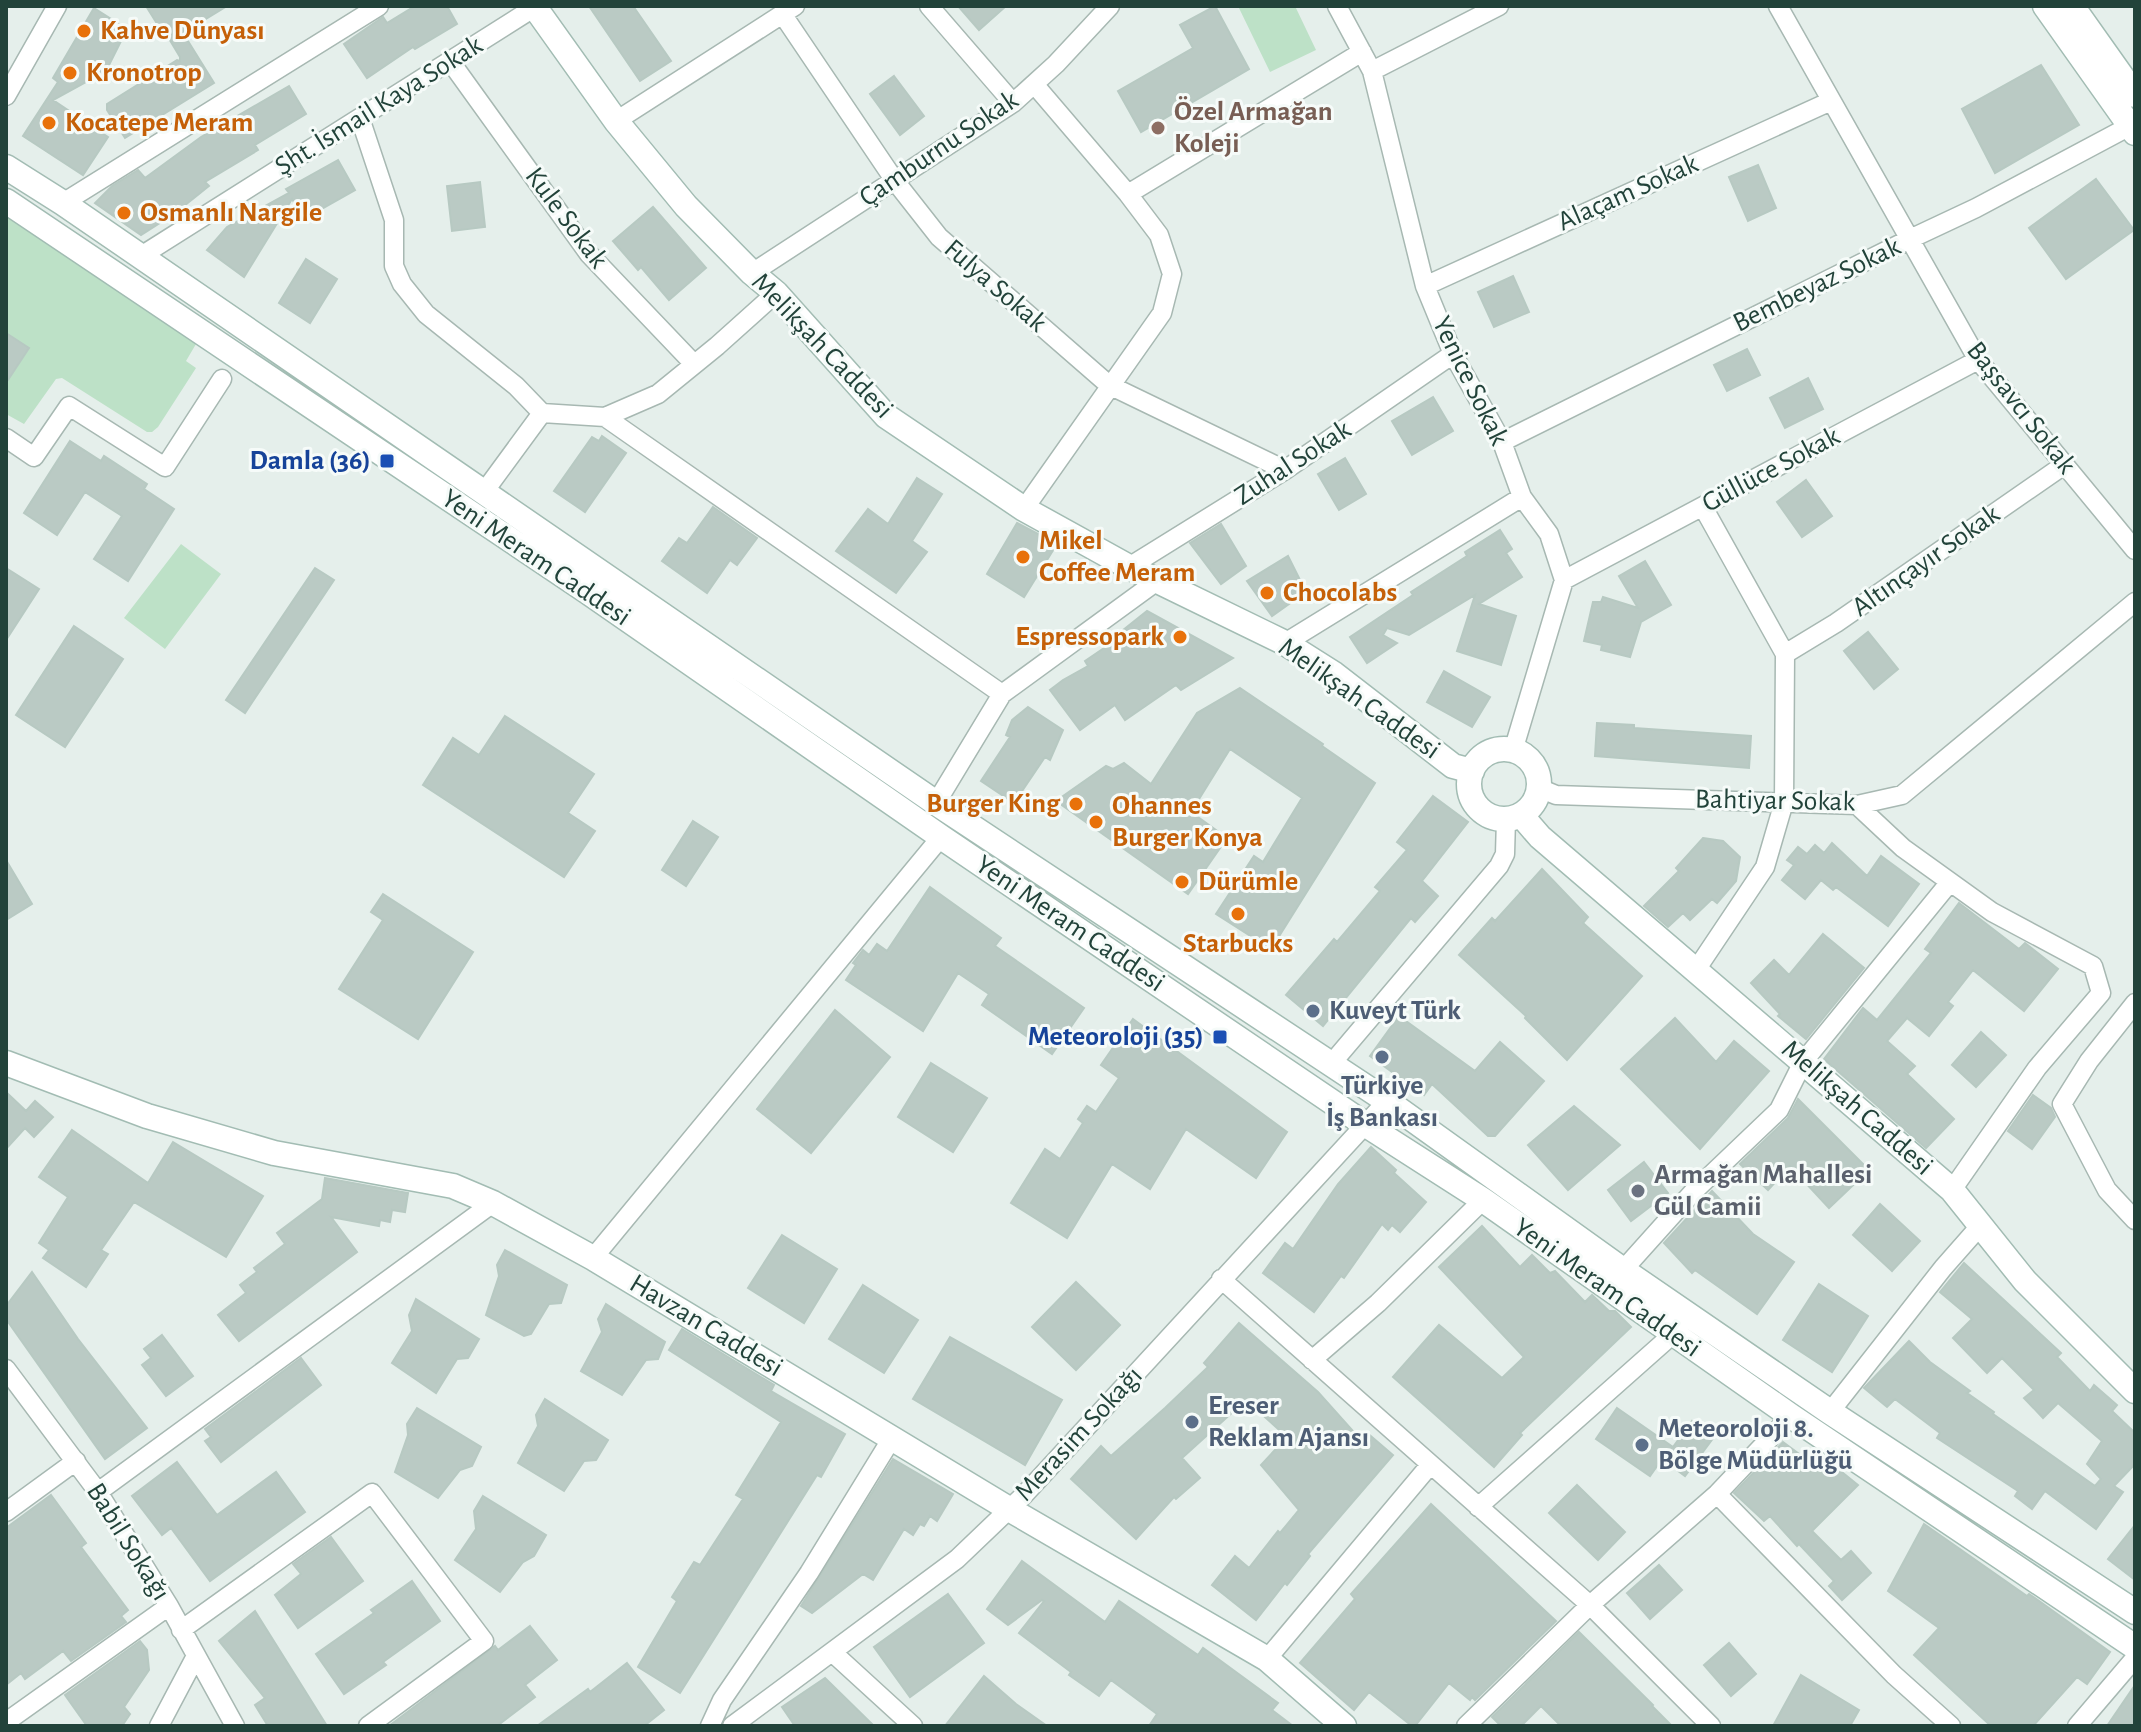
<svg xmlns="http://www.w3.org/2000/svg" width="2141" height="1732" viewBox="0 0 2141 1732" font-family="'Alegreya Sans',sans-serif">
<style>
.green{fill:#bde1c7}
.building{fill:#bacac4;stroke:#b7c9c2;stroke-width:2}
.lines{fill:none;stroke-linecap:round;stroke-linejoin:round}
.street-casing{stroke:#a7b8b2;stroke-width:21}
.secondary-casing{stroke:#a2bcb3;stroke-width:27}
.street{stroke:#fff;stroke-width:18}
.secondary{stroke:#fff;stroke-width:24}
.food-dot{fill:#e8710a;stroke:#f6fbf9;stroke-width:3}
.education-dot{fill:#8d6e63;stroke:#f6fbf9;stroke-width:3}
.transit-dot{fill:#1a4fb4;stroke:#f6fbf9;stroke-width:3}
.service-dot{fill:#5c6f8a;stroke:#f6fbf9;stroke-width:3}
.worship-dot{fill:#6b7280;stroke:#f6fbf9;stroke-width:3}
.labels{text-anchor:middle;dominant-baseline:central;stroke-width:6;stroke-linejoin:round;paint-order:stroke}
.food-label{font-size:28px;font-weight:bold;fill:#c56008;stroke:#f6fbf9;text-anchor:start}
.street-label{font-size:28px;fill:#22433a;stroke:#f6fbf9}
.education-label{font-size:28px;font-weight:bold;fill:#785e54;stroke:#f6fbf9;text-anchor:start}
.transit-label{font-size:28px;font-weight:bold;fill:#164399;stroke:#f6fbf9;text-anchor:end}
.service-label{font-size:28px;font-weight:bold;fill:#4e5e75;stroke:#f6fbf9;text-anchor:start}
.worship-label{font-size:28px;font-weight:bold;fill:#5b616d;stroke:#f6fbf9;text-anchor:start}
</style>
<rect width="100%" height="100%" fill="#e5efeb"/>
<path class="green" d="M1238,6H1295L1316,50L1270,72Z
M6,216L196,344L186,361L196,368L158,427L152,432H147L62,378L56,379L24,424L6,414V383L29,349L6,333Z
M181,544L221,574L165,649L124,618Z"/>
<path class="building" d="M146,6H227L183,33L214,83L125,138L107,110V104L177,60L180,61V57L168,37L166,38Z
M415,6H447L457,24L415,49L413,47L367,78L344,44L383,17L387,23Z
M589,6H633L671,61L640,81Z
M958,6H1006L979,30Z
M1215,6L1249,69L1141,132L1118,91L1193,48L1180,25Z
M94,8L127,29L106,71L53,100L108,137L83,175L23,136L58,82L53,78Z
M2041,65L2079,125L1995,173L1962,109Z
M894,76L924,116L900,135L870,94Z
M289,86L306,114L255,145L258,150L205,182L209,186L174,214L141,235L95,203L112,186L138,170L145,178L201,137Z
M338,160L355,190L304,219L292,199L244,277L207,250L227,227L289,193L286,189Z
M1758,165L1776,208L1748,221L1729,177Z
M2096,179L2134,230L2066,279L2029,228Z
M480,182L485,227L452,231L447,186Z
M653,207L706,268L669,300L641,267L638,270L613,241Z
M306,259L337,279L310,323L279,303Z
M1513,276L1529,312L1494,327L1478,292Z
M6,333L29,348L6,383Z
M1747,349L1760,375L1727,391L1714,365Z
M1808,378L1823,409L1785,428L1770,398Z
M1433,397L1453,431L1412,455L1392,421Z
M602,436L626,453L585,512L554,491L592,437L599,441Z
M70,441L101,461L104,456L147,484L144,489L174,509L128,581L94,559L122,516L85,492L57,535L24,513Z
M1345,458L1366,494L1339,510L1318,474Z
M917,478L942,494L912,541L927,552L896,593L836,551L868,509L888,524Z
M1806,480L1832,516L1802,537L1777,502Z
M713,507L757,538L737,565L730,560L707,593L662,561L679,538L687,543Z
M1017,523L1057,544L1024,597L987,574Z
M1221,524L1246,566L1221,584L1190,543Z
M1500,530L1512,549L1506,553L1522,577L1479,604L1516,616L1501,665L1457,651L1475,595L1409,635L1387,628L1383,635L1397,643L1367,663L1350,637L1413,595L1411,592L1467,556L1465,552Z
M1288,556L1306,592L1272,616L1247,581Z
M1645,561L1671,605L1641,622L1630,657L1601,650L1602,645L1584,641L1593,602H1601L1603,597L1638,608L1619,576Z
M6,568L39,589L6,640Z
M315,568L334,580L245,713L226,700Z
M1147,611L1233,658L1181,690L1176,685L1125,720L1115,705L1080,730L1050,690L1063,680L1088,666L1085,661L1126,633L1123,630Z
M74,626L123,659L65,747L16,715Z
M1868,632L1898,669L1874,689L1844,651Z
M1444,671L1490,697L1472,727L1427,702Z
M1240,688L1323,744L1322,746L1375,783L1271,949L1216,914L1254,856L1263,862L1302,798L1230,749L1191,812L1227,838L1188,894L1056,801L1106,766L1113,769L1124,763L1151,784L1197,713Z
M1028,707L1063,730L1050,760L1045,757L1014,803L981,781L1010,737L1006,735L1012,720Z
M505,716L594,774L568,813L595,831L564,877L423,785L453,738L479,755Z
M1597,723L1634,725V728L1751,736L1749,768L1595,756Z
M1433,796L1468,822L1422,881L1438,896L1415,922L1411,918L1323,1026L1286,995L1334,939L1337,942L1380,891L1375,887L1407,850L1397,842Z
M693,821L718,837L686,886L662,870Z
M1703,838L1723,841L1740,857L1736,881L1717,903L1712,899L1690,920L1683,913L1668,927L1644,906L1679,871L1676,868Z
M1832,843L1867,876L1881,856L1919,884L1888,926L1836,887L1833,890L1821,880L1805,899L1782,880L1794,865L1787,860L1798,847L1807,854L1815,845L1824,853Z
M6,860L32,904L6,920Z
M1542,869L1588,917L1583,923L1642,976L1567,1060L1525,1018L1526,1016L1459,955L1492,918L1495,921Z
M930,887L1001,938L995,946L1084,1008L1052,1054L982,1005L989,994L958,973L923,1031L846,980L856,965L853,963L863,950L869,955L877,944L887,951Z
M383,894L473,952L418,1039L339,989L383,920L371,912Z
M1959,903L2019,949L2025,943L2058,969L2024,1011L1973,970L1948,1002L1953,1006L1929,1036L1907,1018L1887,1041L1915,1066L1907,1074L1954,1119L1926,1148L1824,1059L1863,1008L1877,1020L1931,953L1925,949Z
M1823,934L1864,968L1806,1039L1778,1016L1780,1014L1751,983L1774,960L1789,975Z
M835,1010L890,1057L811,1153L757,1109Z
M1399,1016L1475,1071L1500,1042L1544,1081L1495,1136H1488L1432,1084L1424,1095L1370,1056Z
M1675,1018L1716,1062L1734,1041L1769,1071L1700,1149L1621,1069Z
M1133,1019L1287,1132L1256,1178L1186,1129L1150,1189L1112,1164L1067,1238L1011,1203L1045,1149L1060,1159L1083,1123L1078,1119L1087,1106L1096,1112L1119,1078L1101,1065Z
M1981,1032L2006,1055L1976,1087L1952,1065Z
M931,1063L987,1098L953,1152L898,1117Z
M6,1092L26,1111L35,1101L53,1117L34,1137L25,1128L6,1149Z
M2033,1095L2051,1108L2055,1117L2032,1149L2008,1131Z
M1798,1099L1869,1170L1829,1208L1790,1166L1768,1190L1740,1164L1788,1118Z
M1574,1106L1620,1145L1568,1190L1528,1145Z
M72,1130L148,1183L173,1142L263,1196L226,1257L134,1202L101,1250L108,1254L86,1287L43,1258L49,1250L39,1243L68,1197L39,1177Z
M1371,1147L1396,1170L1394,1173L1426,1202L1400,1232L1392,1225L1388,1230L1382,1224L1344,1278L1341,1276L1314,1312L1263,1273L1285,1243L1293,1249L1338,1184Z
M1644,1162L1668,1193L1631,1221L1608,1190Z
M325,1178L408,1193L405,1212L392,1210L390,1222L380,1220L379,1226L331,1217L357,1252L239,1341L218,1315L246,1293L240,1285L257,1272L254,1268L285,1244L277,1233L322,1199Z
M1712,1191L1753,1234L1794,1262L1757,1314L1695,1270L1692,1273L1664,1243Z
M1880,1204L1920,1241L1892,1271L1853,1235Z
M1482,1226L1520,1267L1532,1255L1550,1273L1555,1271L1585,1302L1592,1295L1609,1311H1615L1631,1327L1520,1433L1522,1435L1494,1467L1393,1377L1439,1325L1502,1378L1524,1357L1439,1267Z
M782,1235L837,1269L804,1323L748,1288Z
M505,1250L567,1285L561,1303L549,1304L531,1334L524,1336L486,1315L499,1276L497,1265Z
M1964,1263L2061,1353L2057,1357L2090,1391L2094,1385L2117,1405L2112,1411L2135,1433V1464L2114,1486L2123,1492L2096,1529L2045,1491L2032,1509L2015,1496L2018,1491L1937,1438L1940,1433L1895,1399L1887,1407L1864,1388L1909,1341L1930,1362L1970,1391L1967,1393L1994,1412L1993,1414L2095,1486L2101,1479L2087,1464L2102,1441L2058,1403L2043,1418L2024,1398L2034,1390L2002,1358L1987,1373L1953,1338L1972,1319L1940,1292Z
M32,1272L78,1339L147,1428L105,1459L6,1319V1306Z
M1076,1282L1120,1325L1076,1370L1032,1327Z
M1819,1284L1868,1316L1832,1372L1783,1340Z
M863,1285L918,1320L884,1373L829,1339Z
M416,1299L479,1339L468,1358L457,1359L436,1393L392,1363L412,1331L409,1315Z
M606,1304L665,1342L658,1359L646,1360L622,1395L581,1371L602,1332L598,1319Z
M1239,1323L1318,1392L1360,1439L1366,1432L1393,1455L1308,1554L1310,1556L1287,1585L1285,1583L1256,1620L1212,1585L1235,1556L1249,1568L1278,1531L1280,1533L1299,1510L1261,1465L1287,1437L1246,1400L1182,1458L1200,1478L1176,1499L1174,1497L1136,1539L1071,1479L1101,1446L1111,1456L1165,1408L1208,1367L1204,1363Z
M682,1329L774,1385L771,1391L845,1434L821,1477L817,1475L680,1693L638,1667L677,1601L672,1597L694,1562L700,1565L743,1499L736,1495L781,1422L669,1350Z
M162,1335L193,1376L166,1396L142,1365L151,1358L144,1349Z
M950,1337L1062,1400L1025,1465L913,1399Z
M301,1358L321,1385L221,1462L205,1441L211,1437L205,1429Z
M545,1399L608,1440L596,1460L584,1461L564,1491L518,1463L538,1426L536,1415Z
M417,1408L481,1447L472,1466L460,1470L438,1498L395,1472L408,1435L407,1424Z
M1617,1408L1673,1447L1692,1421L1714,1437L1685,1476L1662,1459L1650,1476L1596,1439Z
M1783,1442L1829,1476L1837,1468L1858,1485L1812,1531L1841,1560L1851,1551L1871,1573L1842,1600L1829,1586L1834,1581L1799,1544L1797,1546L1770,1516L1764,1521L1734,1493Z
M893,1459L953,1494L937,1521L930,1516L924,1526L920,1524L913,1535L904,1529L873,1580L863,1574L812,1613L801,1606Z
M177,1462L217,1515L276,1472L305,1512L210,1581L171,1528L162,1535L132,1496Z
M1577,1485L1625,1532L1598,1560L1549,1513Z
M51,1495L86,1543L81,1547L128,1610L121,1616L126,1622L71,1661L63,1651L25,1679L21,1673L6,1685V1528Z
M483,1496L546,1535L534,1556L523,1562L500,1592L455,1560L476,1529L474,1511Z
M1431,1504L1556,1621L1475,1700L1472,1697L1470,1700L1449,1683L1415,1726H1412L1369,1692L1354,1710L1300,1663L1355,1599L1351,1594Z
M1924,1524L2027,1596L2029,1594L2042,1603L2110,1652L2087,1684L2077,1677L2033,1726H1991L1914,1655L1939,1628L1888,1591Z
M2135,1525V1580L2108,1559Z
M331,1537L363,1581L298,1628L275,1595L301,1574L293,1564Z
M1022,1561L1105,1622L1119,1601L1198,1655L1203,1648L1278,1703L1272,1710L1293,1726H1149L1157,1714L1111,1680L1099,1696L1069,1675L1071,1672L1019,1633L1044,1601L1042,1600L1008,1625L987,1609Z
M1659,1565L1682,1590L1650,1619L1627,1593Z
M412,1581L440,1621L383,1662L386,1665L344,1694L316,1654L374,1613L371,1610Z
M948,1594L984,1643L910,1697L874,1647Z
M255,1611L327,1726H268L255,1705L265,1698L219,1641Z
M530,1626L557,1660L525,1685L535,1697L497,1726H389L495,1646L498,1650Z
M1579,1632L1653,1705L1652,1706L1672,1726H1561L1541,1706L1521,1726H1501L1492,1717Z
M140,1641L147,1650L149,1670L124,1707L130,1714L122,1726H87L65,1695Z
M1729,1643L1756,1674L1731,1696L1704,1665Z
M627,1663L664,1710L644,1726H537L588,1689L590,1692Z
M1801,1675L1859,1710L1850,1726H1773Z
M984,1676L1016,1704L1047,1726H945Z
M825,1678L874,1726H795L782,1707Z
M2135,1685V1726H2107Z"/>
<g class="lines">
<defs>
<path id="street" d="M929,6L1013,103
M1337,6L1372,71L1425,286L1453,354L1502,442L1522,497L1549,534L1564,580L1513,751
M1778,6L1978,360L2135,550
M783,15L895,181L939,237L1109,385L1285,470
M450,61L589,254L694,364
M1372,71L1499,6
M6,96L57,6
M360,118L394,220V266L402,284L426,314L516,386L542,413
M616,121L795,6
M1128,194L1362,52
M63,203L379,6
M141,256L535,7
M752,273L1013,103L1056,64L1110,6
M1425,286L1831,101
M605,417L1002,694
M6,438L34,457L69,406L165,467L222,379
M1502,442L1910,239L1976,208L2130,126
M484,492L542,413L605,417L658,394L717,346L776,293
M1024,509L1162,313L1172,274L1159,235L1128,194L1034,84
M1129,567L1285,470L1453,354
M1564,580L1978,360
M1285,643L1522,497
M1785,654L1836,623L2064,465
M1539,788L1556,795L1857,805L1902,795L2135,602
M936,803L1002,694L1157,581
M1857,805L1903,848L1992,912L2093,966L2101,993L2037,1068L1952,1190
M1696,970L1765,867L1784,802L1785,654L1703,507
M2135,1003L2089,1061L2062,1104L2107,1190L2135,1220
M1332,1063L1499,866L1505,854L1506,819
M593,1258L941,837
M1623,1270L1693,1192L1779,1110L1803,1062L1950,882
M1221,1279L1590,1605L1711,1726
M1312,1360L1378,1303L1483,1200
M6,1369L98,1492L169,1606L235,1726
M1830,1412L1943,1268L1980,1226
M98,1492L493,1203
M1717,1494L1894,1675L1951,1726
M1478,1507L1672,1335
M6,1512L76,1461
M181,1630L372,1493L484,1641L368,1726
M832,1652L913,1726
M1267,1659L1430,1465
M6,1722L169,1606
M159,1726L196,1656
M710,1726L722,1700L809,1573L892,1438
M732,1726L957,1559L1024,1495L1387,1101
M1466,1726L1590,1605L1717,1494L1791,1416
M2077,1726L2135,1658"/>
<path id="secondary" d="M534,6L616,121L686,206L752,273L776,293L886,416L1024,509L1129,567L1285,643L1334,674L1453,766L1472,771
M2045,6L2135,133
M2072,6L2135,95
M6,167L63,203L936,803L1387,1101L1623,1270L1830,1412L2135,1612
M6,201L588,592L941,837L1366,1125L1483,1200L1791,1416L2135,1647
M1469 784a35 35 0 1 1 70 0a35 35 0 1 1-70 0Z
M1521,815L1540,837L1952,1190L2025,1281L2135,1391
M6,1063L147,1116L274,1153L453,1186L493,1203L593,1258L1009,1509L1267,1659L1344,1726"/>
</defs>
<use href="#street" class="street-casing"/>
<use href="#secondary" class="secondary-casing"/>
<use href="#street" class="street"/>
<use href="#secondary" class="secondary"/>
</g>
<g class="food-dot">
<circle cx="84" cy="31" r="8"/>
<circle cx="70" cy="73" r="8"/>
<circle cx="49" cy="123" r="8"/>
<circle cx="124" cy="213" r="8"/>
<circle cx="1023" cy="557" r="8"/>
<circle cx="1267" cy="593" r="8"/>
<circle cx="1180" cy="637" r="8"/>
<circle cx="1076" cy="804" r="8"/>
<circle cx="1096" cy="822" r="8"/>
<circle cx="1182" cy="882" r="8"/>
<circle cx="1238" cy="914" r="8"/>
</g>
<circle class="education-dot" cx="1158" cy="128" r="8"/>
<g class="transit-dot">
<rect x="379" y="453" width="16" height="16" rx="4"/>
<rect x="1212" y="1029" width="16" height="16" rx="4"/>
</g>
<g class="service-dot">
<circle cx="1313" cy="1011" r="8"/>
<circle cx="1382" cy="1057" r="8"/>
<circle cx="1192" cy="1422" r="8"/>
<circle cx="1642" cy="1445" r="8"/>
</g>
<circle class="worship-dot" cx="1638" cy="1191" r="8"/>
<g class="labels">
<g class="food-label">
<text x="100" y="31">Kahve Dünyası</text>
<text x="86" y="73">Kronotrop</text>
<text x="65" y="123">Kocatepe Meram</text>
<text x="140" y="213">Osmanlı Nargile</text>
<text x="1039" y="541">Mikel<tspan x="1039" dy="32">Coffee Meram</tspan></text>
<text x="1283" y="593">Chocolabs</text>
<text x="1164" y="637" text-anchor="end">Espressopark</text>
<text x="1060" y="804" text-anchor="end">Burger King</text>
<text x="1112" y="806">Ohannes<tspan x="1112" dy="32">Burger Konya</tspan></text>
<text x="1198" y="882">Dürümle</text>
<text x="1238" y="944" text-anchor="middle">Starbucks</text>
</g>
<g class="street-label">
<text transform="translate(379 106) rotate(-32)">Şht. İsmail Kaya Sokak</text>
<text transform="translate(939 149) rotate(-34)">Çamburnu Sokak</text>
<text transform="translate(1628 193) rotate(-24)">Alaçam Sokak</text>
<text transform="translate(566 218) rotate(53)">Kule Sokak</text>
<text transform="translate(1817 285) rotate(-26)">Bembeyaz Sokak</text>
<text transform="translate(995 286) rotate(41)">Fulya Sokak</text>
<text transform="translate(822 346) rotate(46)">Melikşah Caddesi</text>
<text transform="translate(1470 381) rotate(64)">Yenice Sokak</text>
<text transform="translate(2021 408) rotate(52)">Başsavcı Sokak</text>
<text transform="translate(1293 463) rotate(-33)">Zuhal Sokak</text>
<text transform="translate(1771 470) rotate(-28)">Güllüce Sokak</text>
<text transform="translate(536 558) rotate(34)">Yeni Meram Caddesi</text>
<text transform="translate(1926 561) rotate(-35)">Altınçayır Sokak</text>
<text transform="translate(1359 699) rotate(35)">Melikşah Caddesi</text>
<text transform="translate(1775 801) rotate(1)">Bahtiyar Sokak</text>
<text transform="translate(1070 924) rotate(34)">Yeni Meram Caddesi</text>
<text transform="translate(1857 1108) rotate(41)">Melikşah Caddesi</text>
<text transform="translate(1607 1288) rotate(35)">Yeni Meram Caddesi</text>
<text transform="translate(706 1326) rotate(31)">Havzan Caddesi</text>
<text transform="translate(1079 1434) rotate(-47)">Merasim Sokağı</text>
<text transform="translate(128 1542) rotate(58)">Babil Sokağı</text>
</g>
<g class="education-label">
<text x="1174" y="112">Özel Armağan<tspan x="1174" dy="32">Koleji</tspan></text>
</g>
<g class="transit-label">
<text x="371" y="461">Damla (36)</text>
<text x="1204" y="1037">Meteoroloji (35)</text>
</g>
<g class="service-label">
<text x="1329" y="1011">Kuveyt Türk</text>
<text x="1382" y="1086" text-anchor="middle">Türkiye<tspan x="1382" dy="32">İş Bankası</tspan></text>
<text x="1208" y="1406">Ereser<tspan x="1208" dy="32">Reklam Ajansı</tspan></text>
<text x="1658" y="1429">Meteoroloji 8.<tspan x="1658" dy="32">Bölge Müdürlüğü</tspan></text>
</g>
<g class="worship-label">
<text x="1654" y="1175">Armağan Mahallesi<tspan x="1654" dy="32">Gül Camii</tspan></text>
</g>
</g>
<rect width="2141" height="1732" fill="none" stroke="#22433a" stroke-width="16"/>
</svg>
